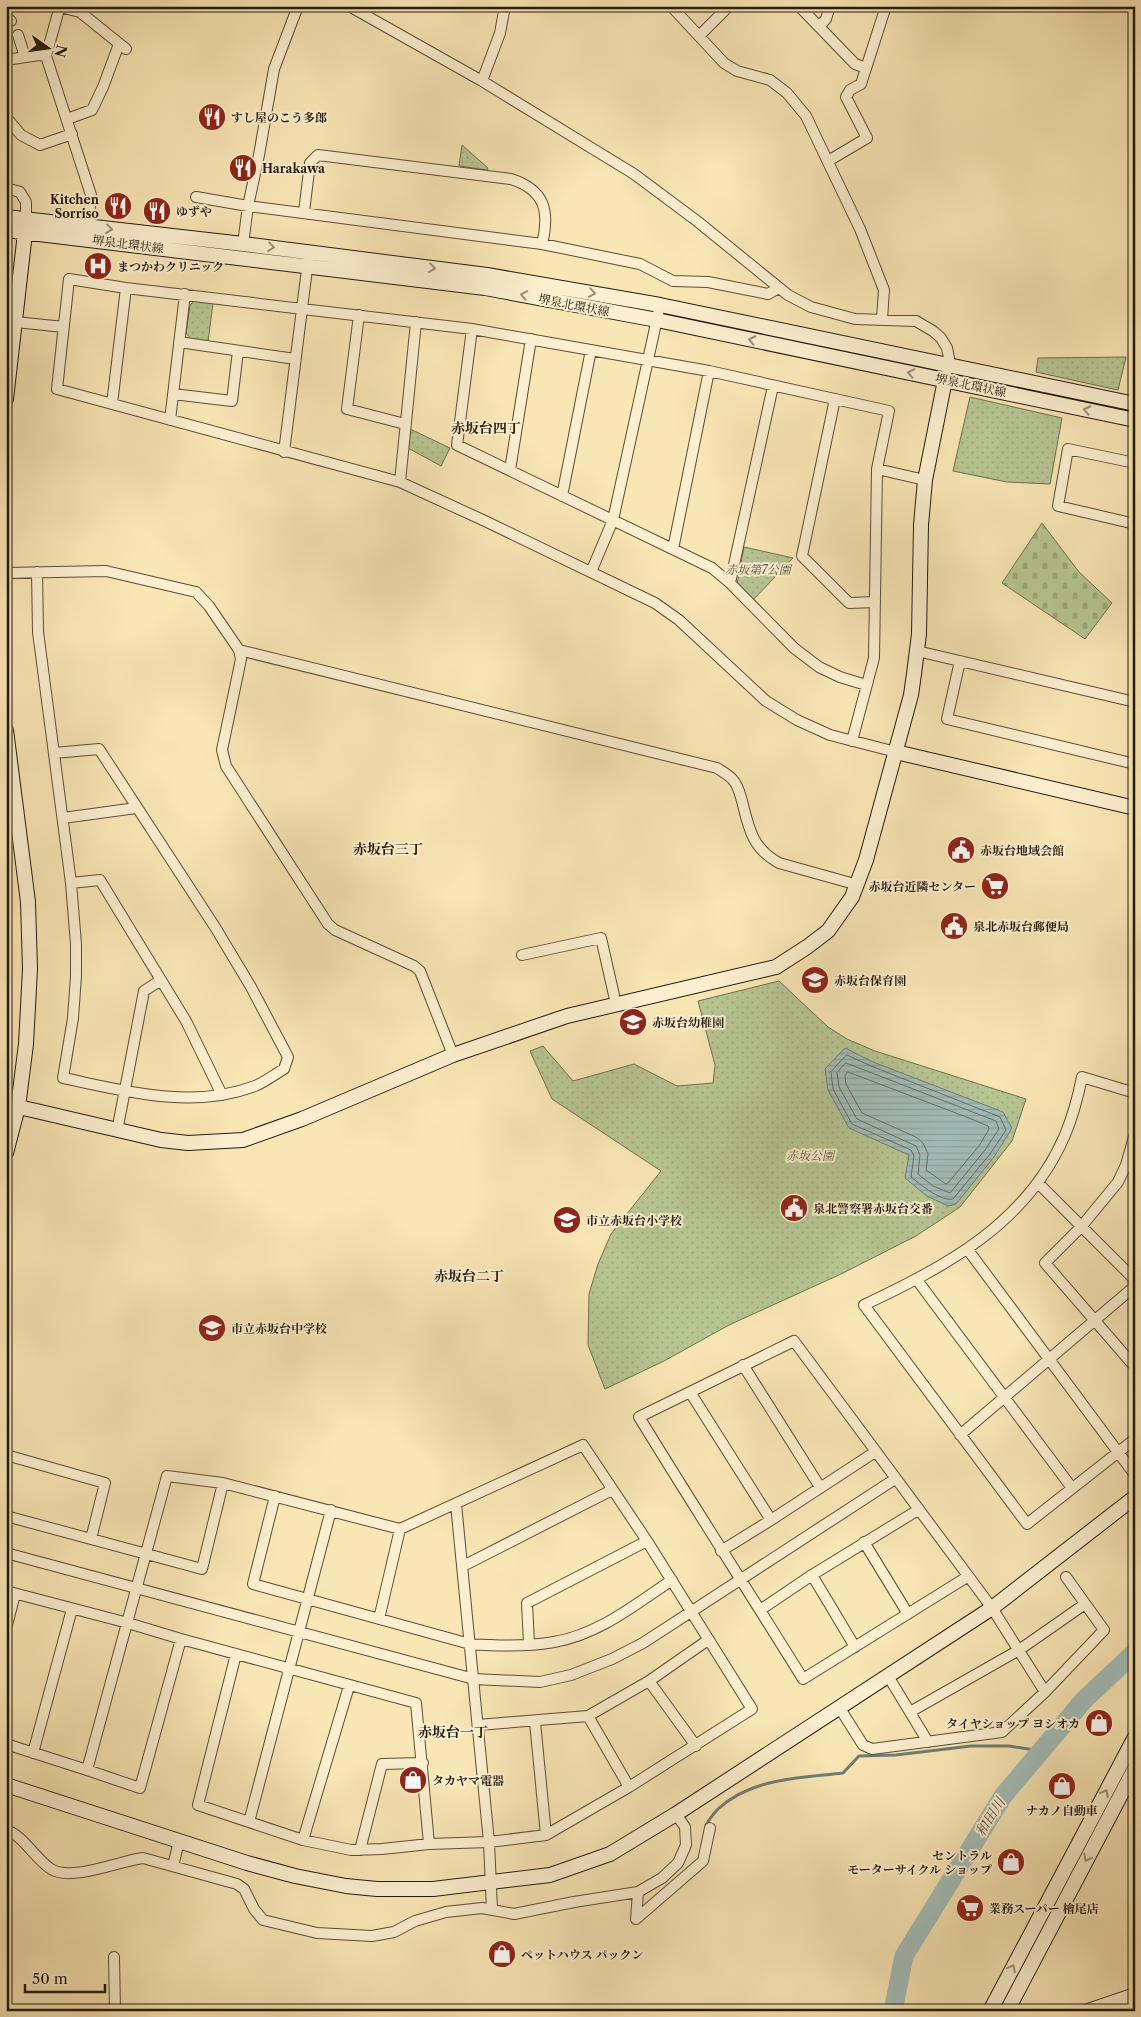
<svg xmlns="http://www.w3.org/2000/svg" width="1141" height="2017" viewBox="0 0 1141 2017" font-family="'Libre Caslon Text','Noto Serif JP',serif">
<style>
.cemetery{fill:url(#cemetery-stones);stroke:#6d7050}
.park{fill:url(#park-dots);stroke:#6d7050}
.water{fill:url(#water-rules);stroke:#707c75}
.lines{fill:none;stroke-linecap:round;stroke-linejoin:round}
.shore{stroke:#636c64;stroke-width:1}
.stream{stroke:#707c75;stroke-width:3}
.river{stroke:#a3bdb9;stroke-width:19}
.street-casing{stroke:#584d38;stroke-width:12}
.secondary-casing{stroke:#231a0e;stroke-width:16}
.street{stroke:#fbefcf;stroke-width:10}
.secondary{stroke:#fbefcf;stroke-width:14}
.oneway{stroke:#9a8f78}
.labels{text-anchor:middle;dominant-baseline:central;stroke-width:4;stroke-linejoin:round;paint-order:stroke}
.poi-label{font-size:12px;font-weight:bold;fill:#231a0e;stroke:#fbefcf;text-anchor:start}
.street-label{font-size:12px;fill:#231a0e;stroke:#fbefcf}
.park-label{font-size:12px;font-style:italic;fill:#57563d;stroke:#fbefcf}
.neighbourhood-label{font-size:14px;font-weight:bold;fill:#231a0e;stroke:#fbefcf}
.water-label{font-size:14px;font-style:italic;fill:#50534a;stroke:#fbefcf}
</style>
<defs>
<pattern id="cemetery-stones" width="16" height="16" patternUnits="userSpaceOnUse" patternTransform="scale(1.25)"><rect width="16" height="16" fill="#b7c693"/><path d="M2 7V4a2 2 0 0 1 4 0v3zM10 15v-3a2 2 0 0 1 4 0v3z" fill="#9daa7e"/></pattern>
<pattern id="park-dots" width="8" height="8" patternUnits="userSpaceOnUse" patternTransform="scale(1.25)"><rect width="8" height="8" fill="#b7c693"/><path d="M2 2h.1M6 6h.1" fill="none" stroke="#9daa7e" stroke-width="1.8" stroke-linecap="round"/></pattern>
<pattern id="water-rules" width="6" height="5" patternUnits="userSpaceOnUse" patternTransform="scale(1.25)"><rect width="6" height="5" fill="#a3bdb9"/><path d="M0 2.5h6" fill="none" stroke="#8ca29e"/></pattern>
</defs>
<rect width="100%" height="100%" fill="#f9e6b5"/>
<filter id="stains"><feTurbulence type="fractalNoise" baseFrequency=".004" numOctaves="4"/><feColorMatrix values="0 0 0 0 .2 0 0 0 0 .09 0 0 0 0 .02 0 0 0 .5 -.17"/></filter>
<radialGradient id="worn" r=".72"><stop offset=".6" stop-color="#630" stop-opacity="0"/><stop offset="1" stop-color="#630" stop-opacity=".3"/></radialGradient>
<path class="cemetery" d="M1042,523L1079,572L1112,603L1085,639L1002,583Z"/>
<path class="park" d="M462,145L488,168L487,170L459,166Z
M195,300L213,303L208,342L191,339L186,333L190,305Z
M1126,357L1118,390L1036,372L1038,358Z
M970,397L1062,418L1050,484L1007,482L953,471Z
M410,429L450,448L441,466L408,448Z
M744,547L793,558L753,600L737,584Z
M779,981L828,1027L847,1039L875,1051L1026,1099L1012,1141L960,1207L916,1236L841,1274L729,1325L664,1361L605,1389L588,1345L589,1294L598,1264L611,1234L661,1171L552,1099L530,1051L543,1046L573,1081L634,1064L677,1086L713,1083L715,1065L698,1001Z"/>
<path class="water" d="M845,1048L873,1062L1003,1112L1012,1128L994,1157L956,1204L948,1206L927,1196L905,1178L909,1155L849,1128L828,1090L825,1069Z"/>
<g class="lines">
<path class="shore" d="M847,1055L871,1066L1000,1117L1006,1130L990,1154L953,1199C941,1202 920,1184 911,1177L914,1156L911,1150L852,1124L833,1089L831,1072Z
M846,1063L996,1121L999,1129L985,1150L950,1193L933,1186L918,1174L920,1155L916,1146L857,1119L839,1087L837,1073Z
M848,1072L969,1118L988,1126L989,1129L979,1146L948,1183L946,1184L926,1170L928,1154L923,1143L916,1137L862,1113L846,1084L845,1076Z"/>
<path class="stream" d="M706,1825C709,1820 713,1814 718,1809C751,1778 800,1778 843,1773L859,1756L896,1755L971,1746H1009L1041,1751"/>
<path class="river" d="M893,2011L904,1956L1003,1796L1084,1700L1135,1652"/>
<defs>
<path id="street" d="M349,6L482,81L634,174L697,221L788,295L811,307L855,319L916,321L933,331L941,338L947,348L949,358L947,371
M671,6L724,63L737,71L770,80L787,93L806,116L860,229L884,290L882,319
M799,6L855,64L866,68
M1134,6L1135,15
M60,7L80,12L126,49
M6,17L11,21
M819,27L826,19L830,6
M18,35L25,57
M699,36L725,10L726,6
M46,56L91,195L88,226
M6,60L39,55L46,56L60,6
M482,81L500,33L505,6
M6,117L21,135L40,145L72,134
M67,119L92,110L103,87L119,44
M828,161L867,138L846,97L850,90L861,84L886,6
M6,188L20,192L26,202V225
M196,197L248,206L542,244L640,264L673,281L708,282L768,294L779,288
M304,212L310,163L318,155L511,179C545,190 550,211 542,244
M243,244L248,206L259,155L274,69L298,6
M359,315L347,409L405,424
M6,321L64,327
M472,329L457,445L712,568L730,583L794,648L819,667L840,677L866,685
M179,342L295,359
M173,394L232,401L238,351
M835,399L802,556L849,603L875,602
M112,404L126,288
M170,420L185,294
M284,452L308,261
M1135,463L1068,449L1058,506L1135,524
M877,469L925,480
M510,470L531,339
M400,482L416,322
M562,496L591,350
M673,549L709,371
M37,572L38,632L71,883L76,944V976L73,1018L63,1078C126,1091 192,1110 255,1086C265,1082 275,1074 284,1069L288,1057L251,987L215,927L99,749L54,753
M591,572L613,520L660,305
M6,573L106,571L196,592L209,606L239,650L241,659L222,750L226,766L328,924L335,930L414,966L420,971L453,1055
M730,583L773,386
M239,650L717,768C723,772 729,775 733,780C738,785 740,794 742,801C749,829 752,848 779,863L858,885
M917,651L1135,702
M960,661L947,719L1135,764
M852,741L874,658L877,469L889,411L709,371L472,329L126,288L69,279L57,389L400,482L485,521L655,603L679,620L766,701L797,720L830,735L896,752
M63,818L136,808
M71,883L100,880L186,1021L222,1095
M522,955L601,938L616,1004
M1135,1093L1082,1077C1078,1097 1073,1116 1065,1135C1027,1224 946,1266 864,1305L1027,1524L1135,1439
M117,1131L144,991L161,980
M1135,1133L1126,1165L1118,1182L1081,1227L1045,1263L1135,1367
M1038,1183L1135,1280
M968,1250L1135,1475
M917,1280L1072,1488
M743,1365L820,1487
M690,1392L771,1520
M960,1435L1135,1286
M6,1455L105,1483L91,1539
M275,1496L253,1584L470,1644C498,1646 527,1647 554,1642C598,1635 636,1604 672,1580
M456,1504L489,1842L492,1910
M6,1516L202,1569L223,1483
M864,1542L908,1614
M721,1551L771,1520L875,1452
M6,1553L474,1679L540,1682L571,1675L612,1659L643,1643L895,1479
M463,1566L612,1490
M812,1575L855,1647
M967,1577L803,1679C749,1592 693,1505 639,1417L794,1341L992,1608L1045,1692
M6,1591L128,1623L181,1639L416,1703L429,1844
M760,1610L812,1575L918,1510
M379,1619L400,1529
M6,1629L15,1594
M529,1644L527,1603L647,1541
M888,1676L928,1742
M649,1681L696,1746
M839,1707L863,1745L872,1749L1002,1732L1045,1692L1104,1630L1066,1577
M910,1712L1019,1650L1085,1604
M588,1716L629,1787
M535,1722L546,1835
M478,1725L588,1716L649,1681L708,1640
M6,1744L87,1770L140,1788L181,1639
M33,1753L72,1609
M87,1770L167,1476L223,1483L400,1529L583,1445L647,1541L752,1709L629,1787L546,1835L489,1842L429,1844L382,1849L351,1850L303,1840L198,1805L236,1654
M249,1822L331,1510
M6,1830C24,1836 35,1859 51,1869C71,1882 119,1861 143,1858L237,1884L244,1889L254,1909L263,1920L317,1933L372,1936L394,1932L415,1921L446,1912L482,1908L514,1914L574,1902L638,1892L662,1878L678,1863L686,1845L685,1827L676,1814
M303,1840L349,1686
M360,1850L382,1764L423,1763
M173,1866L179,1841
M636,1919L703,1861L710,1828
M636,1919L638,1892
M114,1957L115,2011"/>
<path id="secondary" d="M6,217L243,244L487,275L660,305L1135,404
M6,230L485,288L657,320L1135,420
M6,399L25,233
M6,730L28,902L30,969L26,1044L18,1107L6,1153
M896,752L1135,808
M6,1104L161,1140L188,1143L243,1140L302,1119L453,1055L567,1016L776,967L807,947L828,931L852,897L866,860L911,695L914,674L919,634L921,525L925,480L945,380
M6,1785L247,1863L295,1876L346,1886L377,1889H433L550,1875L610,1854L676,1814L992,1608L1135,1497
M990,2011L1135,1737
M1007,2011L1135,1768
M1088,2011L1135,1995"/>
</defs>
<use href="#street" class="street-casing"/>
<use href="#secondary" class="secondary-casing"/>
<use href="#street" class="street"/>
<use href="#secondary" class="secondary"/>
</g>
<defs><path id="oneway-chevron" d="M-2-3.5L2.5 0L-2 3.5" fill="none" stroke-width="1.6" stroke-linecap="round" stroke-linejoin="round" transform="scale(1.25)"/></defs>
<g class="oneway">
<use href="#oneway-chevron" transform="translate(109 229) rotate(7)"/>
<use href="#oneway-chevron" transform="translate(271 247) rotate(7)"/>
<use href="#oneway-chevron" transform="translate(432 268) rotate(7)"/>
<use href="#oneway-chevron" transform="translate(592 293) rotate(10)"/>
<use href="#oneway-chevron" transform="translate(524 295) rotate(-169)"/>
<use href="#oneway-chevron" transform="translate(752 340) rotate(-168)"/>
<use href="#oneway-chevron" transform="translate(911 373) rotate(-168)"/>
<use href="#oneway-chevron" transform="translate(1087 410) rotate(-168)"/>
<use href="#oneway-chevron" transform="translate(1105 1793) rotate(-62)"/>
<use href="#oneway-chevron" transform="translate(1087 1858) rotate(118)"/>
<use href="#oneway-chevron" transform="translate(1012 1968) rotate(-62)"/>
</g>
<defs>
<symbol id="restaurant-disc" viewBox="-11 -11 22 22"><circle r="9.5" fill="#8f2418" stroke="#fbefcf"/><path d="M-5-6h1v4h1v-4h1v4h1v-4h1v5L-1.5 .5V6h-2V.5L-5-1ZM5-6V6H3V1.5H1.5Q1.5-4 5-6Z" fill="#fff"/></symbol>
<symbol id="hospital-disc" viewBox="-11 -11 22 22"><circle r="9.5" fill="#8f2418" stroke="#fbefcf"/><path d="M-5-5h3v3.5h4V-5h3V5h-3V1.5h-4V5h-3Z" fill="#fff"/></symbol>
<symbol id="civic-disc" viewBox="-11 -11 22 22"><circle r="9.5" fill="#8f2418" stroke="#fbefcf"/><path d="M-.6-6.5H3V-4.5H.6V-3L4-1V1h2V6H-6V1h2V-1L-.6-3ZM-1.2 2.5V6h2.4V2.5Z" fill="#fff"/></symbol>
<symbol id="supermarket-disc" viewBox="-11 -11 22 22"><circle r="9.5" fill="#8f2418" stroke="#fbefcf"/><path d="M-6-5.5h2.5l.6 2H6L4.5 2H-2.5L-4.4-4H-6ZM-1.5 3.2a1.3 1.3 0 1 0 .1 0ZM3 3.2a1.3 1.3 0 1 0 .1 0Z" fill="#fff"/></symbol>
<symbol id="school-disc" viewBox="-11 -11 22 22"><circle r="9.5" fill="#8f2418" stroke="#fbefcf"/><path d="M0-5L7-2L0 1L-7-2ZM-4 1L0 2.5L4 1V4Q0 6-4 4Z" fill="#fff"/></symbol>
<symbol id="shop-disc" viewBox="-11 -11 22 22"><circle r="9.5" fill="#8f2418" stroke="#fbefcf"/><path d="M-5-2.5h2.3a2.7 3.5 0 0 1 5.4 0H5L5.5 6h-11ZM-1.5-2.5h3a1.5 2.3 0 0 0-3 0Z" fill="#fff"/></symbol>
</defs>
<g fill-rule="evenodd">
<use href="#restaurant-disc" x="196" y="101" width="32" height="32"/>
<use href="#restaurant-disc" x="227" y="152" width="32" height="32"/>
<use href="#restaurant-disc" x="102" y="190" width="32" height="32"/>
<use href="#restaurant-disc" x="141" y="195" width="32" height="32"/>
<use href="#hospital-disc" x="82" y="250" width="32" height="32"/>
<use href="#civic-disc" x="945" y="834" width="32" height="32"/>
<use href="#supermarket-disc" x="979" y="870" width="32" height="32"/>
<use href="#civic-disc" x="938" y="910" width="32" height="32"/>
<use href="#school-disc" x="799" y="964" width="32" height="32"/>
<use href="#school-disc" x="617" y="1006" width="32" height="32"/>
<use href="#civic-disc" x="778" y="1192" width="32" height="32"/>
<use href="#school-disc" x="551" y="1204" width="32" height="32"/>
<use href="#school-disc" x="196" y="1312" width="32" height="32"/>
<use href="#shop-disc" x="1083" y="1707" width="32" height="32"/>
<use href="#shop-disc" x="397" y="1764" width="32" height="32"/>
<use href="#shop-disc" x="1046" y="1770" width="32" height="32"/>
<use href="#shop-disc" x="995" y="1846" width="32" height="32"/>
<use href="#supermarket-disc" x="954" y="1892" width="32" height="32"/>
<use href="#shop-disc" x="486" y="1938" width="32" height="32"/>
</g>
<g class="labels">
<g class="poi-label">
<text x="231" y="117">すし屋のこう多郎</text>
<text x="262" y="168">Harakawa</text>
<text x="99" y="199" text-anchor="end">Kitchen<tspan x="99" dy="14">Sorriso</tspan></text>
<text x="176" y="211">ゆずや</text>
<text x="117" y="266">まつかわクリニック</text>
<text x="980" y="850">赤坂台地域会館</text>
<text x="976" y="886" text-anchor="end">赤坂台近隣センター</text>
<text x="973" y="926">泉北赤坂台郵便局</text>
<text x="834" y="980">赤坂台保育園</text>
<text x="652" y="1022">赤坂台幼稚園</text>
<text x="813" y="1208">泉北警察署赤坂台交番</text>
<text x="586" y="1220">市立赤坂台小学校</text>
<text x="231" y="1328">市立赤坂台中学校</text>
<text x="1080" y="1723" text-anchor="end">タイヤショップ ヨシオカ</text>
<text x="432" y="1780">タカヤマ電器</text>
<text x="1062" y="1810" text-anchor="middle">ナカノ自動車</text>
<text x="992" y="1855" text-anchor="end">セントラル<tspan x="992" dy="14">モーターサイクル ショップ</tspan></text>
<text x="989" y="1908">業務スーパー 檜尾店</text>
<text x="521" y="1954">ペットハウス パックン</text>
</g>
<g class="street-label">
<text transform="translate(128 244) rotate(7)">堺泉北環状線</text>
<text transform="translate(574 305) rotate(11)">堺泉北環状線</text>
<text transform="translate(971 385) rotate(12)">堺泉北環状線</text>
</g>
<g class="park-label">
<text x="758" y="569">赤坂第7公園</text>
<text x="810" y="1155">赤坂公園</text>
</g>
<g class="neighbourhood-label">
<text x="486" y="428">赤坂台四丁</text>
<text x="388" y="849">赤坂台三丁</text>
<text x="469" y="1276">赤坂台二丁</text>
<text x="453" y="1732">赤坂台一丁</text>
</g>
<g class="water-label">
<text transform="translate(990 1817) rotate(-58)">和田川</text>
</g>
</g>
<rect width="1141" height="2017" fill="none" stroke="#f9e6b5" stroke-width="25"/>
<rect x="8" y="8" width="1126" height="2002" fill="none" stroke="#231a0e" stroke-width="2.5"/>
<rect x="12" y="12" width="1116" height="1992" fill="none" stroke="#231a0e"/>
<g transform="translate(48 48) rotate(104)" stroke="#fbefcf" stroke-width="4" paint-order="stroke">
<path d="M0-4L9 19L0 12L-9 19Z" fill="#231a0e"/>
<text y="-8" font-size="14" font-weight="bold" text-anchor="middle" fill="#231a0e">N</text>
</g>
<path d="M25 1984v8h80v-8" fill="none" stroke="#231a0e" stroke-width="2.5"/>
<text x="32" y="1984" font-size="15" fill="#231a0e" stroke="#fbefcf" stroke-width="4" paint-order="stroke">50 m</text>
<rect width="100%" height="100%" filter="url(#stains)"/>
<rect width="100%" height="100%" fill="url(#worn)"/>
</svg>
